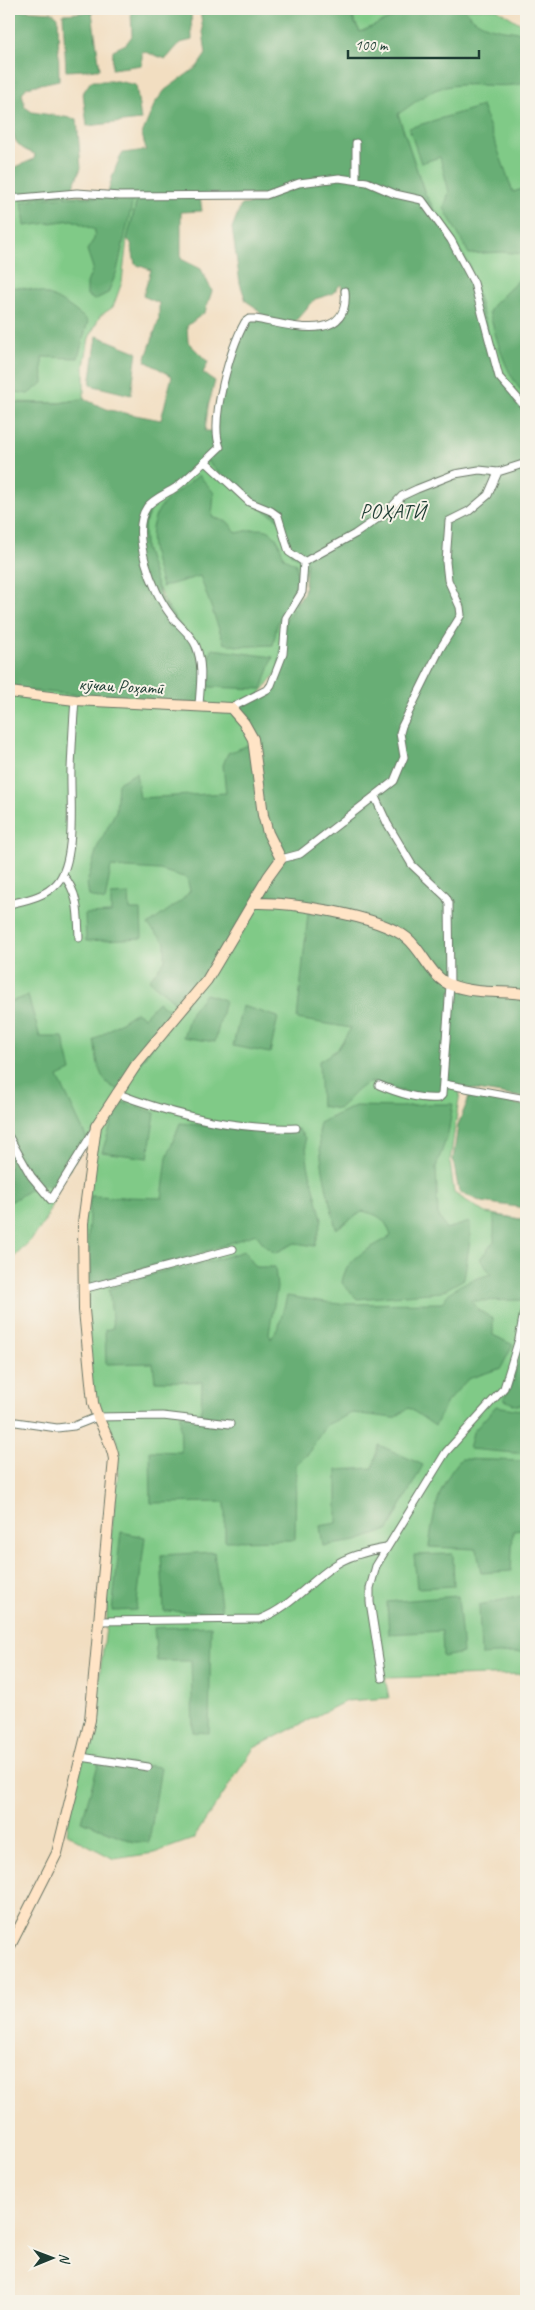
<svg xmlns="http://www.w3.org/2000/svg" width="535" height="2310" viewBox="0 0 535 2310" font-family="Caveat,sans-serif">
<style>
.green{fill:#80ca87;stroke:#50845e}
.forest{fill:#68ae74;stroke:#447654;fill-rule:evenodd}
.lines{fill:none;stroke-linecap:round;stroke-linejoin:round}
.street-casing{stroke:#697565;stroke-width:9}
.secondary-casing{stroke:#697565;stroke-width:12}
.street{stroke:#fff;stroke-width:7}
.secondary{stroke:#ffe4c6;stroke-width:10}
.labels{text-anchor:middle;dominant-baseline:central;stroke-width:4;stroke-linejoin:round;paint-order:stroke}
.street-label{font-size:18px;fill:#1f3d34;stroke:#f7f3e8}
.quarter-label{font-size:20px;letter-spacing:1px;fill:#1f3d34;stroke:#f7f3e8}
</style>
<rect width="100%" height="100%" fill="#f7f3e8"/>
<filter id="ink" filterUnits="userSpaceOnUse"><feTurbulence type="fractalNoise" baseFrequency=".02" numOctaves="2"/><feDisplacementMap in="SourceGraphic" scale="10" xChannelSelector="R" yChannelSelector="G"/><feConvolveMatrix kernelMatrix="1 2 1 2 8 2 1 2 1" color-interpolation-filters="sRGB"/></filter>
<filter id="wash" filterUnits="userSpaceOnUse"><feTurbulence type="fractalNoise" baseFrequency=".0096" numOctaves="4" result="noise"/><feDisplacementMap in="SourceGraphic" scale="20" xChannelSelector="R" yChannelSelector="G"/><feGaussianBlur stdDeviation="1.12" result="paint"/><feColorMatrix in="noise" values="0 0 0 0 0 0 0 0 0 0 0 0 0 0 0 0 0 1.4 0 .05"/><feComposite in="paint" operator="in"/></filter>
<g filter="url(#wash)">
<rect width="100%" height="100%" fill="#f2dec1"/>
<path class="green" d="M376,9H497L526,27V406L498,368L451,238L425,194L398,114L378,67L353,18Z
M51,195L138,196L127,239L122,282L113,307L100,316L89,338L84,366V399L59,403L9,402V200Z
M207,460L271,509L307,562L278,671L241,718L309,904L461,1085L450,1162L454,1193L486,1213L526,1220V1674L385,1678L389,1698L346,1701L254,1748L193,1839L154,1853L114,1859L67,1834L71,1791L93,1721L107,1621L106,1580L118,1472L116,1440L92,1397L79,1224L94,1129L69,1170L54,1186C54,1219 32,1240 9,1262V689L171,614L153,577L145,548L144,526L154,499Z"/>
<path class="forest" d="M191,9L192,40L180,43L166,59L142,51V65L112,69L113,50L126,44L132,36L131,10Z
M200,9H347L360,32L411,9H464C480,30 501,29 526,33V83C498,90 469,80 441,88C428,91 409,107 398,114L425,194L469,265L498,368L507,386L526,407V1098L446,1085L445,1097C419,1098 396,1090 373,1081C356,1087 352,1097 338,1109L321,1106L319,1061L337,1050L351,1028L297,1019L309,904L256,901L182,1008L149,980L165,960V942L148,925L182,900L190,891L187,878L160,870L111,867L105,901L89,896L87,883L97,848L116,811L118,783L136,773L140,798L226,793L223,765L228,753L254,743L234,706L271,690L278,671L285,621L304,592L307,562L291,554L283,522L249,501L207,461L174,488L154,499L144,525L145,548L161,598L203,659L202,705L9,689V403H59L84,399L109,410L161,420L172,376L145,361L159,319V303L143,296L151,270L135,264L131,243L127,239L138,196L108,195C109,185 117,161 123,153L146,150L142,134L155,103L165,90L197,67L206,54ZM272,195L265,202L241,205L232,228L240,283L246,301L255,307L264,318L247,316L240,329L215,409L216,431H205L208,407L215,381L203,373L208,362L188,342L187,326L205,312L212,291L201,269L181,259V212L202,211L200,197ZM341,284L346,304C328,328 320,329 291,326L315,299L332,294Z
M19,10L52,12L58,17L59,80L27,87L22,93L25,107L32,112L77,119L81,168L70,194L9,200V170L34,159L35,154C29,152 22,149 18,144C5,130 9,76 9,56L12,49L9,11Z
M92,12L100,69L66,71L63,14Z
M91,81H117L136,85L141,120L87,126L83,93Z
M482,106L513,192L526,188V254L501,252L469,254L444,208L449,192L440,157L421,163L409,128Z
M82,197L133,200L117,271L108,293L94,300L87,295V283L93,268L87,250L94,239L95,230L72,220L25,226L22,202L50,198Z
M526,273V396C505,375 497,339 489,312L493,305Z
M9,287C43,288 63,300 88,321L78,358L42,357L43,383L28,394L9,391Z
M97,336L137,352L131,395L90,385Z
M199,475L214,493L212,517L228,522L237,533C268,525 275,527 284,558L296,564L298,581L277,625L273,645C255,645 242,649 224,643L200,576L162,587C155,560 143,534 160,508C165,500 190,483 199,475Z
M212,649L273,657L262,689L209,687L207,663Z
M129,894L130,910H141L142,938L86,941L85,914L111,913V895Z
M205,994L225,1000L215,1042L183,1037L191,1012Z
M28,996L40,1037H63L71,1071L58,1077L87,1139L69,1170L54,1186L39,1184L9,1203V1002Z
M158,1002L176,1014L121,1090C97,1085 98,1061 94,1040L136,1012L144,1017Z
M242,1006L278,1017L270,1053L233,1046Z
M470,1095L526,1106L525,1208L482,1202L459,1192L453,1160L458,1125Z
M119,1101L155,1113L148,1158L102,1152Z
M424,1104H453L448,1134L436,1167L438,1214L446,1229L470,1222V1240L464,1279L441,1292L357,1299L342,1283C345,1257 372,1248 391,1236C385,1218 380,1216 363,1211L336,1229C328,1194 318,1159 319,1123L355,1106L401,1107Z
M180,1123L261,1132L298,1129L305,1138L308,1165L322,1219L315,1246L295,1243L275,1253L266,1247L256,1234L181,1260L156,1264L92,1285L88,1237L90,1196L162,1198L167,1157Z
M494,1215L526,1220L525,1300L471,1301L479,1310L493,1319V1335L513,1345L501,1368L468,1379L447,1402L435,1426L409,1408L394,1418L352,1413L326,1425L307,1455L296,1464L295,1540L225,1541V1502L151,1503L150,1451L181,1452L180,1414H201L202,1382L155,1381L153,1363L106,1364L105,1330L113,1328L109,1289L160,1272L192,1267L244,1251L256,1267H275L277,1288L269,1333L271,1339L279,1326L287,1296L339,1304L442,1303C451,1285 472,1280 491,1274L480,1259L494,1241Z
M526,1341V1405H515L503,1399L509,1390Z
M496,1406L526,1411V1454L469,1449L473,1432Z
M379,1445L423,1465L388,1530L357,1541L323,1546L320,1526L337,1523V1470L373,1468Z
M461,1459L525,1461L523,1530L513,1531L511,1571L481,1573L477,1549L429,1547C434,1512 437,1486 461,1459Z
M121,1532L145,1537L136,1610L112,1611Z
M214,1552L222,1613L164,1611L161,1555Z
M453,1554L454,1586L417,1588L414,1555Z
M526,1595V1652L481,1655L479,1605Z
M458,1596L463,1653L443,1657L442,1631L389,1634L387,1602Z
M211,1626L209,1733L193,1732L191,1661H157L154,1628Z
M99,1761L161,1767L149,1842H134L82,1821Z"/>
</g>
<g filter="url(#ink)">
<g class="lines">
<defs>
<path id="street" d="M356,179V143
M9,199L77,193L120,196L266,195L299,183L339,178L367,182L395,194L422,200L451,240L474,283L499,377L526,408
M205,461L249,502L271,511L278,516L289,552L304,562
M199,706C200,686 204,666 196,646C190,632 178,626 170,614C153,592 129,533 147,507C154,498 166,494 175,488C191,476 206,460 220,447C209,420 231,347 245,322L249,319H255C287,324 350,346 345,291
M231,708L268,689L271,685L283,654L286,618L302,592L304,562L355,534L387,512L402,496L417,489L455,474L479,470L498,472L526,463
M375,797L387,823L412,865L446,897L449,903L450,985L442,1095L439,1098C419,1100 398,1093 379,1085
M281,859L300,854L394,781L404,757L400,733L402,726L440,649L461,615L460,607L448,580L446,562L449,521L469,511L488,495L498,472
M63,875C79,893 78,915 79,938
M9,904C26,900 45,897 57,883C77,860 70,799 71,769C72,746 73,723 75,700
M444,1084L526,1099
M116,1093C173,1115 234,1130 296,1128
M9,1137L31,1176L51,1200L93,1132
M83,1289L233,1249
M9,1421L57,1428L74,1426L97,1417L163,1416L230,1424
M99,1621L260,1619C290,1608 309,1582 335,1565C350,1555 368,1551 386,1548
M382,1678L370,1602V1588L376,1566L446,1452L504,1388L519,1339L526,1301
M81,1757L148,1767"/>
<path id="secondary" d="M9,692L75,700L231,708L244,723L253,739L263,815L268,833L281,859L268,877L207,980L136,1065L96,1126L83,1223L84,1310L93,1403C98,1423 111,1438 114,1459L90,1720L57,1853L9,1948
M253,903C290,902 378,915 407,938C423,951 431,978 451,985C474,994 502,991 526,994"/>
</defs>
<use href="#street" class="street-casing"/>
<use href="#secondary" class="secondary-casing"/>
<use href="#street" class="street"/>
<use href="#secondary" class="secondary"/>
</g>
</g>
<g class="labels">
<g class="street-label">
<text transform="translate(121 686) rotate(3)">кӯчаи Роҳатӣ</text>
</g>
<g class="quarter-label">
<text x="393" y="511">РОҲАТӢ</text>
</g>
</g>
<rect width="535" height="2310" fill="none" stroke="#f7f3e8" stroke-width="30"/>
<g transform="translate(52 2258) rotate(89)" stroke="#f7f3e8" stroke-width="4" paint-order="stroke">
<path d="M0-4L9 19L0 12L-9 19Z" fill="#1f3d34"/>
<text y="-8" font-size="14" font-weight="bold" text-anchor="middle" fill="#1f3d34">N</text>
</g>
<path d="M348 50v8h131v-8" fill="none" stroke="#1f3d34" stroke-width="2.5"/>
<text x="355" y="50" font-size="15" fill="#1f3d34" stroke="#f7f3e8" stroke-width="4" paint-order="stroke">100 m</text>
</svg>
